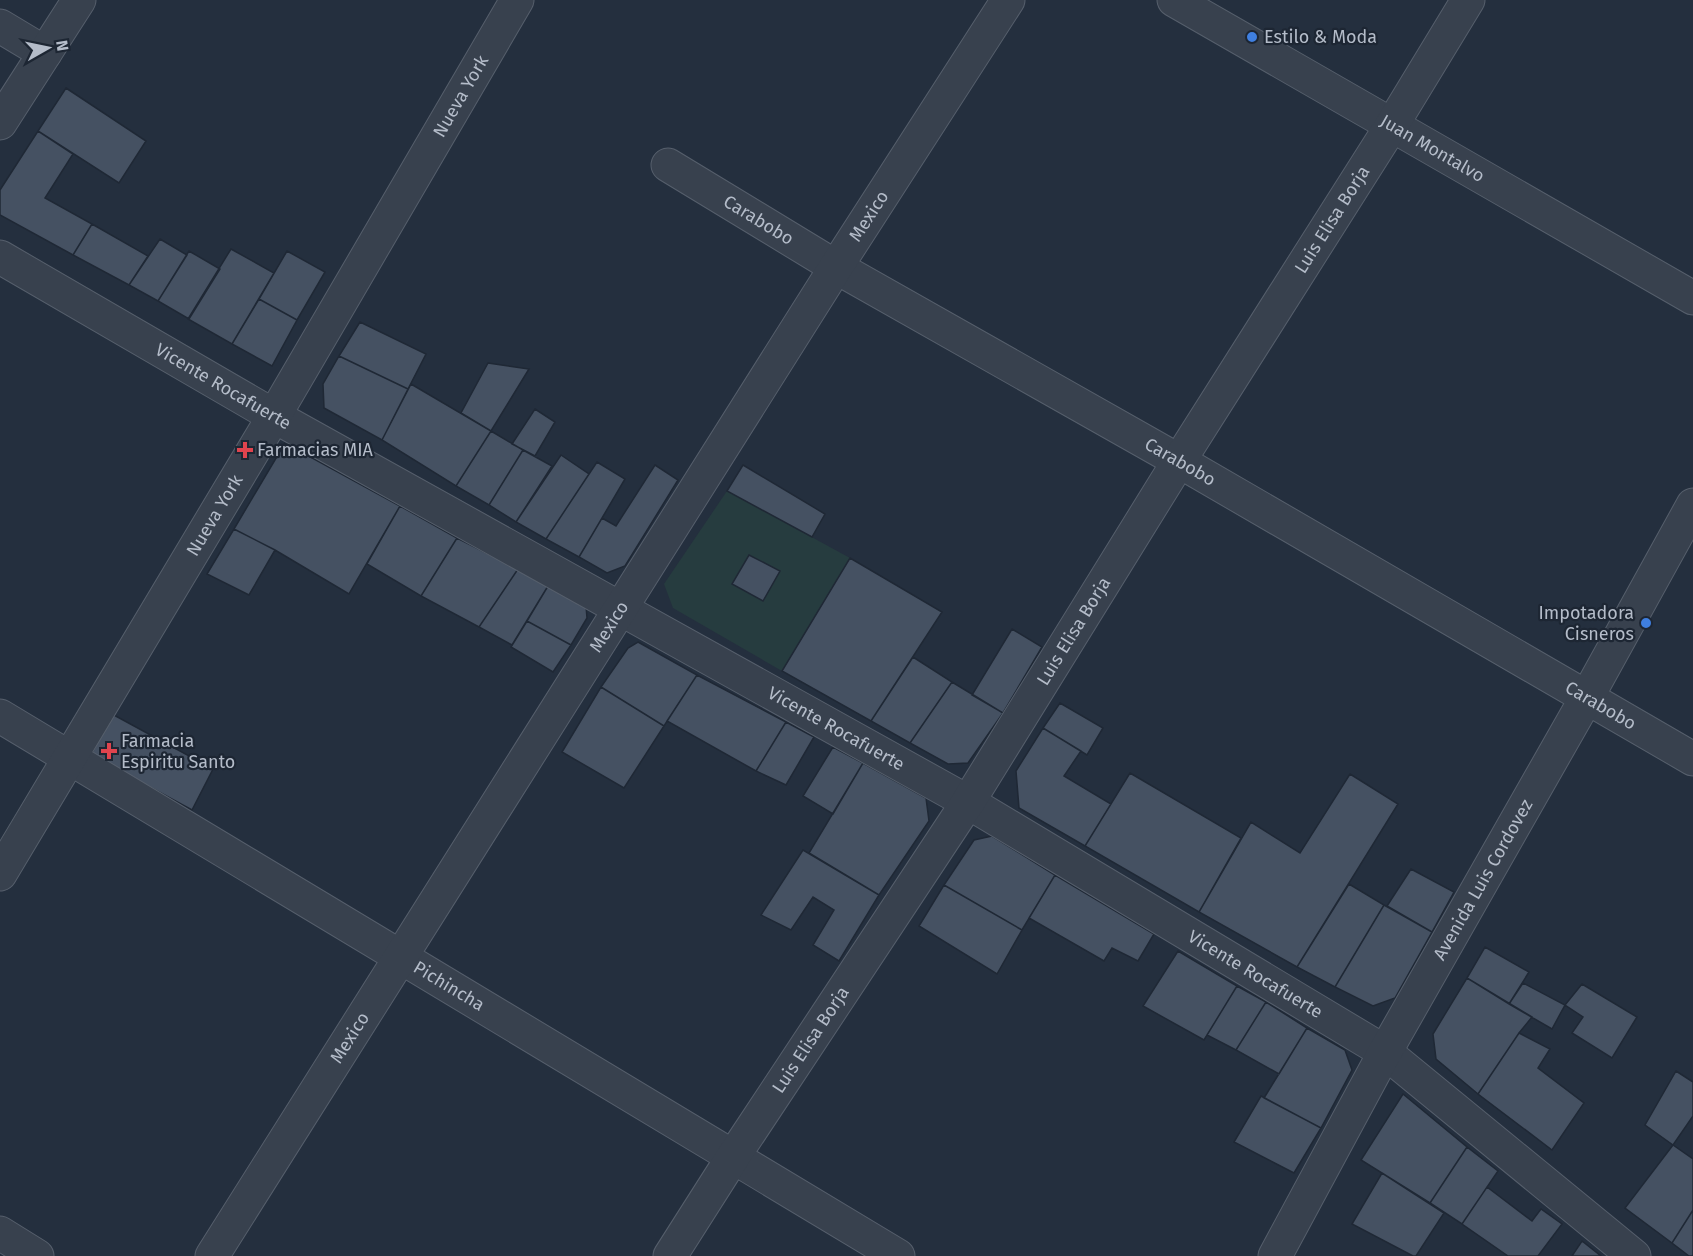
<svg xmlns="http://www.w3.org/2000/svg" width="1693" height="1256" viewBox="0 0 1693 1256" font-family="'Fira Sans',sans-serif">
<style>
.green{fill:#263c3f}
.building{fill:#455162;stroke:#1f2835;stroke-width:1.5}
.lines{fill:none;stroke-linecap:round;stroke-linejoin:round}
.minor-casing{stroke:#565f6c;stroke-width:35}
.minor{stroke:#38414e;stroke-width:33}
.shop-dot{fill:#3f7fe0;stroke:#1d2633;stroke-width:2}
.health-dot{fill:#e0444e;stroke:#1d2633;stroke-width:2}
.labels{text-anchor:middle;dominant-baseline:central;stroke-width:4.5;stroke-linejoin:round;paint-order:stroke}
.poi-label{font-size:18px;fill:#b4bcc9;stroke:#1d2633;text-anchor:start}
.street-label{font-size:18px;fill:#b4bcc9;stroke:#1d2633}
</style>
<rect width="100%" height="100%" fill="#242f3e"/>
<path class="green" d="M727,491L850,558L782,671L673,608L664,584Z"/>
<path class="building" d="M66,88L146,141L119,183L38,131Z
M38,131L73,154L45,198L92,224L73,255L0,215V190Z
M92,224L148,256L129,285L73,255Z
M160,239L187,255L158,301L129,285Z
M231,249L274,273L232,344L188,319Z
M189,251L220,269L189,319L158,301Z
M287,251L325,272L297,320L259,299Z
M259,299L297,320L272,366L232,344Z
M360,322L426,354L408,389L339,356Z
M339,356L408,389L382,440L324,408L323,384Z
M488,363L529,369L491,431L461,413Z
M411,384L491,431L456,486L382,440Z
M535,409L555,422L535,456L512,444Z
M491,431L523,450L489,505L456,486Z
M285,443L400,506L349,594L275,550L234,529Z
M523,450L552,466L516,522L489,505Z
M561,455L589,474L546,539L516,522Z
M597,462L625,479L579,557L546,539Z
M655,465L678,480L625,566L607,573L579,557L602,518L616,526Z
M743,465L825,514L812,537L727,491Z
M400,506L457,538L421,596L367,564Z
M234,529L275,550L249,595L207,574Z
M457,538L518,569L479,627L421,596Z
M749,555L780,571L763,601L732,584Z
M850,558L942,612L871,721L782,671Z
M518,569L548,586L512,645L479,627Z
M548,586L586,606L587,618L571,645L527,621Z
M527,621L571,645L553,672L511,647Z
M1012,629L1042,647L1003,713L972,695Z
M638,642L697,675L664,726L601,687L628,648Z
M913,657L952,682L910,743L871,721Z
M697,675L786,722L756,771L667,721Z
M952,682L1003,713L968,763L948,764L910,743Z
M601,687L664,726L624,788L562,752Z
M1060,703L1103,728L1087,755L1043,728Z
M112,714L213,769L192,810L91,755Z
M786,722L814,737L786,785L756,771Z
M1043,728L1081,751L1064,776L1111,804L1085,846L1019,808L1016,771Z
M833,747L863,763L833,814L803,796Z
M863,763L926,798L929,821L879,895L809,853Z
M1130,773L1241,838L1199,912L1085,846Z
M1350,774L1398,804L1297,967L1199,912L1251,822L1300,853Z
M992,836L1055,875L1022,930L944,885L974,840Z
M803,850L879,895L839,961L813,945L834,910L813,897L791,930L761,915Z
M1411,869L1454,892L1432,932L1387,906Z
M1055,875L1154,934L1138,961L1112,948L1104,961L1029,918Z
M1349,884L1384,905L1335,987L1297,967Z
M944,885L1022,930L997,974L919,926Z
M1384,905L1432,932L1395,998L1373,1006L1335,987Z
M1485,947L1529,972L1509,1004L1467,978Z
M1178,951L1237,986L1204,1040L1143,1006Z
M1467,978L1532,1017L1519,1033L1478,1094L1436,1059L1433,1034Z
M1523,983L1565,1005L1552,1029L1509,1004Z
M1582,984L1637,1017L1612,1058L1572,1033L1583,1017L1565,1005Z
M1237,986L1266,1002L1236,1050L1207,1035Z
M1266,1002L1307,1028L1279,1074L1236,1050Z
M1307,1028L1345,1050L1352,1070L1321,1128L1264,1098Z
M1519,1033L1550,1049L1538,1068L1584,1103L1552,1150L1478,1094Z
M1676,1071L1693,1082V1116L1673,1145L1645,1125Z
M1403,1094L1467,1147L1430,1203L1361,1160Z
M1261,1096L1321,1128L1294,1173L1234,1142Z
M1673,1145L1693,1159V1210L1672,1243L1625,1208Z
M1467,1147L1498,1171L1462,1224L1430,1203Z
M1382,1173L1444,1213L1416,1256H1413L1352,1224Z
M1487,1187L1532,1221L1541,1209L1562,1224L1538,1256H1508L1462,1224Z
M1693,1210V1256H1689L1672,1243Z
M1582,1241L1601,1256H1572Z"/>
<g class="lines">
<defs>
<g id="minor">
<path id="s1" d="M1174,0L1693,298"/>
<path d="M0,26L45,53"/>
<path d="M0,123L79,0"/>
<path id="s2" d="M668,165L836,267L1179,461L1693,759"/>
<path id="s3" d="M0,257L274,416L968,802L1385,1052L1634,1256"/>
<path id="s4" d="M0,716L898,1256"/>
<path id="s5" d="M0,874L274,416L517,0"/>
<path d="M0,1233L37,1256"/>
<path id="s6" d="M212,1256L836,267L1008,0"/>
<path id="s7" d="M670,1256L733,1157L968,802L1179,461L1392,125L1468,0"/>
<path id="s8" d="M1275,1256L1385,1052L1587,697L1693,505"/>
</g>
</defs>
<use href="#minor" class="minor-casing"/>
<use href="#minor" class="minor"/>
</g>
<g class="shop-dot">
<circle cx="1252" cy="37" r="6"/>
<circle cx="1646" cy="623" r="6"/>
</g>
<g class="health-dot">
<path d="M242 441h6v6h6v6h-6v6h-6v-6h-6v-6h6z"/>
<path d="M106 742h6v6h6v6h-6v6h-6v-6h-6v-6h6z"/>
</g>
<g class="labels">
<g class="poi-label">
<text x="1264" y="37">Estilo &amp; Moda</text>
<text x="257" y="450">Farmacias MIA</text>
<text x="1634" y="613" text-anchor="end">Impotadora<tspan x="1634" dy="21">Cisneros</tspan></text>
<text x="121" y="741">Farmacia<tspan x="121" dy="21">Espiritu Santo</tspan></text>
</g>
<g class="street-label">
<text stroke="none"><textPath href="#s5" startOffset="904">Nueva York</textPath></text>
<text stroke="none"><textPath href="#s1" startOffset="298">Juan Montalvo</textPath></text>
<text stroke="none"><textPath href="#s6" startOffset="1230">Mexico</textPath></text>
<text stroke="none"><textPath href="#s7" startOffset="1230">Luis Elisa Borja</textPath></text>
<text stroke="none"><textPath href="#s2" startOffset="106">Carabobo</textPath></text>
<text stroke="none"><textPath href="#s3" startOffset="258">Vicente Rocafuerte</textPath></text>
<text stroke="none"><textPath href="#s2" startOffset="592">Carabobo</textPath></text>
<text stroke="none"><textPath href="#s5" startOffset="418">Nueva York</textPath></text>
<text stroke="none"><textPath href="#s6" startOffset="744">Mexico</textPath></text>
<text stroke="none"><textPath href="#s7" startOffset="744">Luis Elisa Borja</textPath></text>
<text stroke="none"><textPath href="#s2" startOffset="1078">Carabobo</textPath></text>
<text stroke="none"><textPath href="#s3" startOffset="960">Vicente Rocafuerte</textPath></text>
<text stroke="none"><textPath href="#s8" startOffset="430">Avenida Luis Cordovez</textPath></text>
<text stroke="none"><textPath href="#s3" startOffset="1446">Vicente Rocafuerte</textPath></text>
<text stroke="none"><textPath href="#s4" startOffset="524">Pichincha</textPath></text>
<text stroke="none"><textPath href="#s6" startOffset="258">Mexico</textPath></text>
<text stroke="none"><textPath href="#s7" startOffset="258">Luis Elisa Borja</textPath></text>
</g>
</g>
<g transform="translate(48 48) rotate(81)" stroke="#1d2633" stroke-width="4.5" paint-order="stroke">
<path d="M0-4.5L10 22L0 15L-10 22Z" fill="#b4bcc9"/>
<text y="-9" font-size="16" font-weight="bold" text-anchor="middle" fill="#b4bcc9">N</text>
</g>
</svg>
